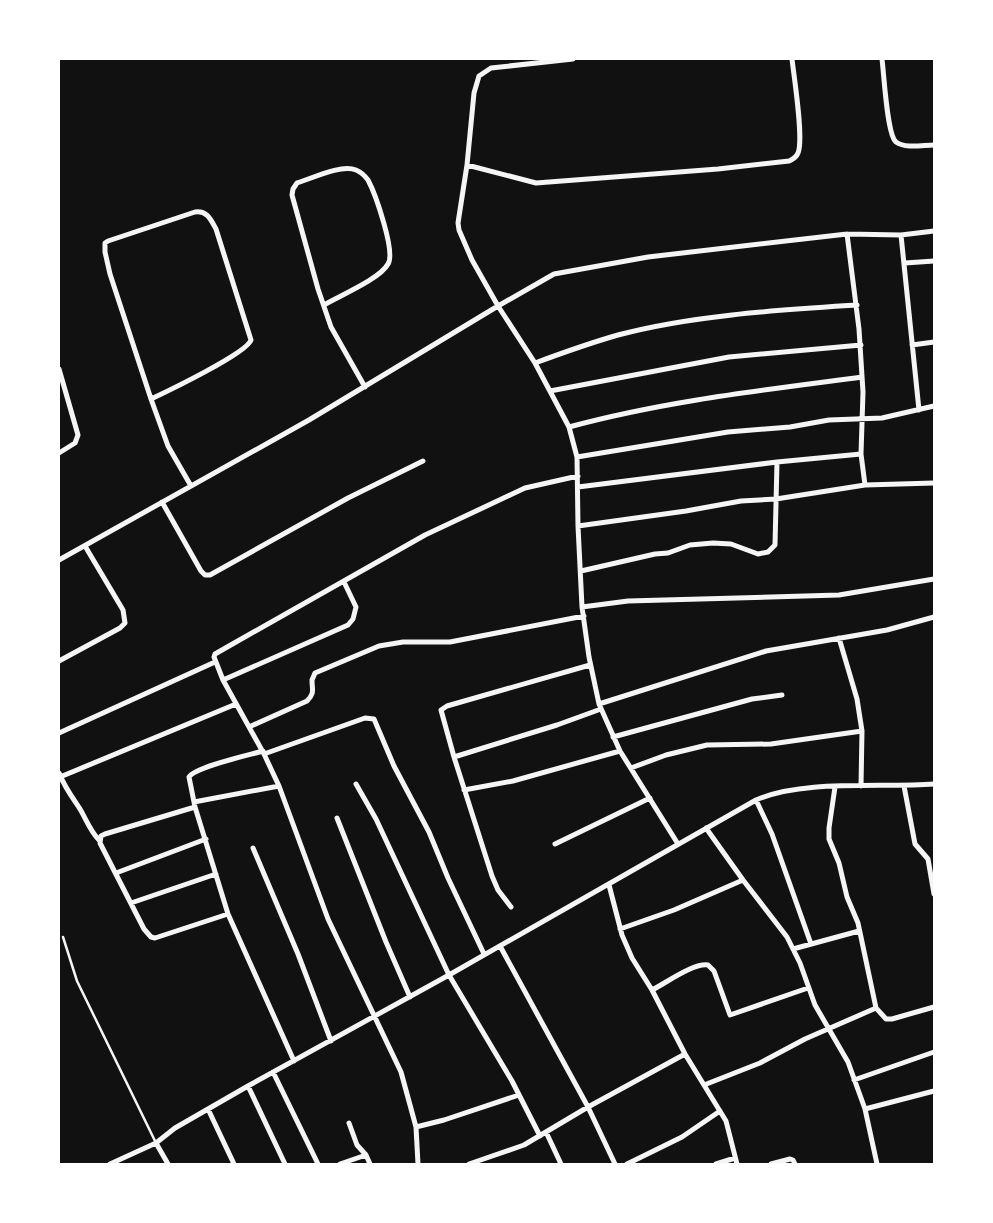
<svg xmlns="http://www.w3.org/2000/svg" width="993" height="1223" viewBox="0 0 993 1223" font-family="'Roboto Condensed',sans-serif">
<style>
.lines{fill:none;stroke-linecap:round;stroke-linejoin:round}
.service{stroke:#f5f5f5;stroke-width:2.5}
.minor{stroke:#f5f5f5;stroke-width:5}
</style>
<rect width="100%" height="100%" fill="#111"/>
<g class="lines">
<path class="service" d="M63,937L77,981L156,1143"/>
<path class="minor" d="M573,59L491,68L479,76L474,93L467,165L458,223L459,230L472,260L498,306L535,363L569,427L577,457L578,526L582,607L589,657L599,704L620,751L678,844
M882,59C884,74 887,135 896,142C906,149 923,145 934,145
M467,165L536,183L718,169L789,161C793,159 796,158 798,153C804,139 794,77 792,59
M847,234L859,329L863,392L861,454L865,485
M901,235L919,410
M905,263L934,261
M324,305C339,296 380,279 388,264C396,252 375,193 368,180C365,176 361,172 356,170C341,164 313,178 297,183L293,189L292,195L318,289L331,327L365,387
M912,345L934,342
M535,363C562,353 590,343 618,335C693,315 780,310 857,305
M59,369L78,435L75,443L59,453
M550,391L729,357L861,345
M151,399C168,391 247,353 251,340L216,229C211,220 207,210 195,212L108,241L105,243V252L110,274L151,399L168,446L191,486
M569,427C665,401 764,390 862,377
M577,457L728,432L790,427L829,420L882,418L934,406
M578,487L777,462L861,454
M162,502L201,571L205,575H210L348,498L423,461
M578,526L686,511L741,501L776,499L865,485L934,483
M59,560L309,420L498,306L554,274L648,257L847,234L901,235L934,231
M581,571L655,554L668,553L690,545L713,543L731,544L758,554L768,552L775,545L777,462
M582,607L628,601L839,595L934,579
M839,638L857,699L862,731L861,786
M59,661L120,628L125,623L123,610L85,546
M223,680L348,625L353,619L356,607L344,582
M599,704L766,651L887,630L934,617
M249,727L307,701C315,693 312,690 312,680L315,673L379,646L403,642H450L584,616
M59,733L215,662
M613,737L752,699L782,695
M263,751C249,755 195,767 189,777L195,807L228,914L294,1061
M264,754L365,718L374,719L394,766L429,832L448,878L484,954
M454,757L557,725L601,709
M631,768L666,755L707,745L771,744L862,731
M59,773C64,786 72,797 80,809C86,819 90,831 99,840
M60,777L236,704
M356,784L376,819L449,975L512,1081L540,1136
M904,786L915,844L928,859L934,894
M835,787L829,828V839L839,863L847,897L858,923L876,1008
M464,790L513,781L620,751
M756,800L772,834L811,944
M194,802L279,786
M195,807L105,834L101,836L100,843L144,929L151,937L155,938L228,914
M337,818L386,942L410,997
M706,828L743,880L787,937L800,963L815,1005L848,1062L865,1109L877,1164
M555,844L650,798
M253,848L298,954L331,1041
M116,873L206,839
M609,885L622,935L632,958L652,990L685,1054L726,1121L737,1164
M131,903L216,874
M511,907L498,890L492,876L454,757L441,710L447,706L590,665
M620,929L674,910L743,880
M500,946L588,1107L615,1164
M793,949L859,931
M652,990C666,983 693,963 708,965L714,971L730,1015L808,988
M273,1072L318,1164
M854,1080L934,1052
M704,1085L760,1063L805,1039L876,1008L886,1019H892L934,1007
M248,1086L285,1164
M208,1109L234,1164
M865,1109L934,1091
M349,1123L357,1145L366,1155L370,1164
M416,1127L444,1120L519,1095
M546,1132L561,1164
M156,1143L168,1164
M110,1164L156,1143L175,1128L248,1086L449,975L756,800C803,779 881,788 934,784
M340,1164L366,1155
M418,1164L416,1127L401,1072L328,919L279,786L264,754L223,680L214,657L215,654L229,646L425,535L525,488L578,476
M469,1164L524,1145L588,1107L685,1054
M627,1164L682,1137L720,1111
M716,1164L735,1158
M771,1164L790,1159L793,1160L795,1164"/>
</g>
<rect width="993" height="1223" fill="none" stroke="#ffffff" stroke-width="120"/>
</svg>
